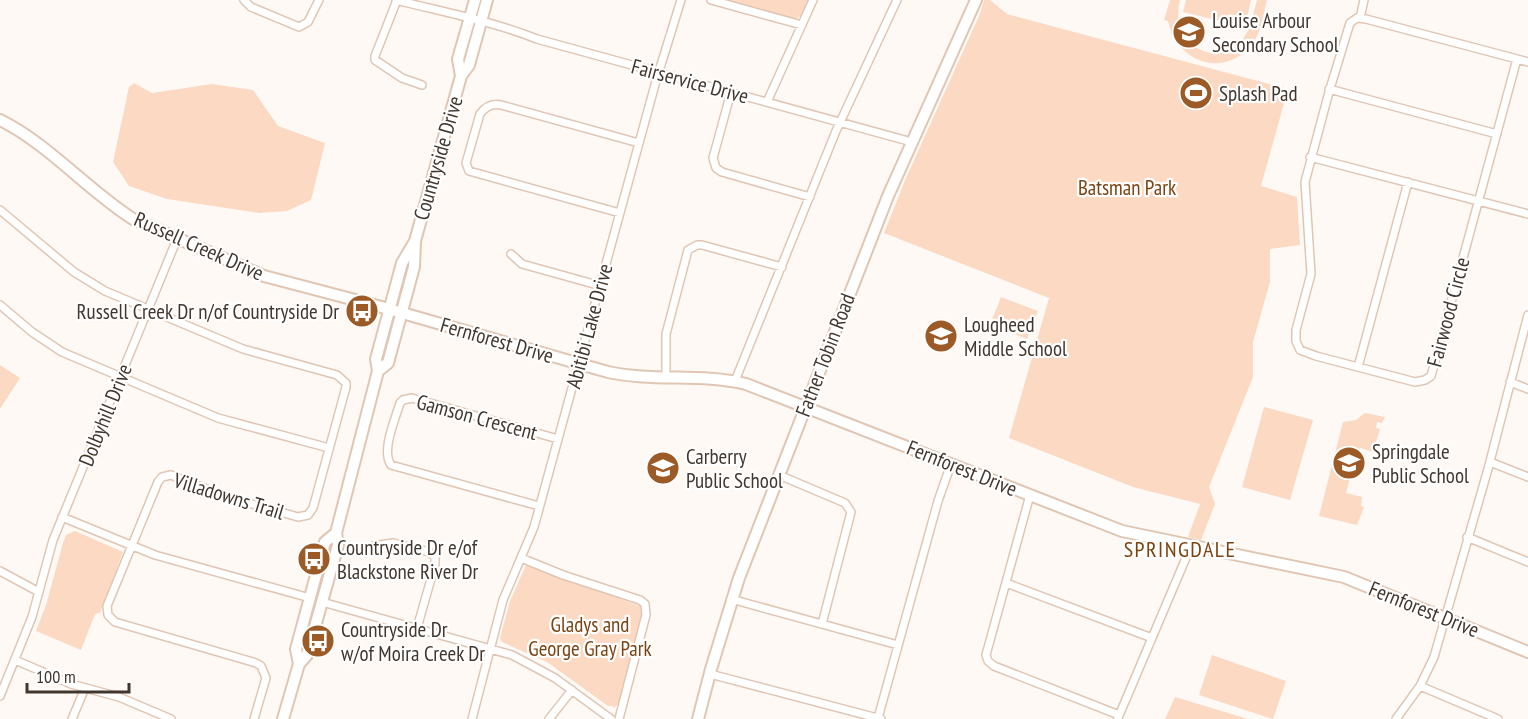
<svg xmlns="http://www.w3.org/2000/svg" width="1528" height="719" viewBox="0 0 1528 719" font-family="'PT Sans Narrow',sans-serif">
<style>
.green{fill:#fbd9c2}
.water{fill:#cf9469}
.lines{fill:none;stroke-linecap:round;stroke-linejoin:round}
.street-casing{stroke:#e1c6b3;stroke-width:10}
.secondary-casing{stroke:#e1c6b3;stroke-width:14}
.street{stroke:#fff;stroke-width:7}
.secondary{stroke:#fff;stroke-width:10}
.labels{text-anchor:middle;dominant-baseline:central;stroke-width:4.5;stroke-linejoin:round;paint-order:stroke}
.poi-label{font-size:21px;fill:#42372f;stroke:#fff;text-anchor:start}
.street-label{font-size:21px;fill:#42372f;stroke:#fff}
.park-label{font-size:21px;fill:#7b4311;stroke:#fff}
.neighbourhood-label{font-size:22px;letter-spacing:1.5px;fill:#7c430e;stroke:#fff}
</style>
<rect width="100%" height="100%" fill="#fff9f5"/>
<path class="green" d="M726,0H809L802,15L796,19Z
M984,0H990L1007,14L1288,89L1261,186L1297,197L1300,245L1270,249V282L1253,342V377L1209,487L1215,504L1201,540L1188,537L1200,504L1133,487L1009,438L1049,298L884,233L906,178L979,16Z
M1170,0H1180C1169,41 1214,72 1242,40C1251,29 1253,13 1257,0H1267C1263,14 1262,32 1252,44C1225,79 1177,63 1168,21L1164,20Z
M1186,0H1251L1245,27L1183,12Z
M134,83L152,93L212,84L253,90L278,126L325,143L311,200L287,211L259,213L167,199L129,186L113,162L129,87Z
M1001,297L1038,311L1027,339L990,325Z
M0,365L20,378L0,409Z
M1264,407L1313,420L1290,500L1242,487Z
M1365,413L1385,417L1382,423L1377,422L1376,428L1380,429L1373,452L1361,448L1357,450L1346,493L1362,497L1361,506L1364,507L1357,525L1319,516L1343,422L1356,420Z
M75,531L123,552L100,613L95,614L81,650L36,631L46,605L63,543L66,535Z
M526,565L640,606L642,615L620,702L614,708L613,706H608L547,662L502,642L500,638L510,601Z
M1212,655L1286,681L1273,719L1199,695Z
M1175,697L1248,719H1165Z"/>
<path class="water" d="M1193,83C1203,81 1206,88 1211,96L1205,101L1195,103L1186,98L1182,89Z"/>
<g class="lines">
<defs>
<path id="street" d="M244,0L251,7L299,27L308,22L319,0
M396,0C443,12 492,21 537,39L912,142
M397,0L375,56V60L402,78L422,85
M711,0L802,25
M1360,18L1364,0
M1517,59L1431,376L1425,380L1415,382L1316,356L1300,350L1296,341V330L1311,274L1305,182L1329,92L1350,23L1357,18L1366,19L1517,59L1528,62
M1329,89L1497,134
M731,92L713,158L716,168L722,172L810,197
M767,102L813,0
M1310,157L1528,214
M0,210L74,272L105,291L243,349L337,375L346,383V387L313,508L308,515L298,517L224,496L171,475L162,477L158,482L107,606L108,615L115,622L256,663L261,666L266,678L254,719
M620,213L469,171L466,163L480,114C485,107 492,103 501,105L639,143
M511,254L522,264L601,286
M0,305L32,332L62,352L218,418L329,448
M1358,367L1408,182
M666,378V334L688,250L697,245H702L782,267
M735,381L836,131L897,0
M1510,382L1528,389
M1490,462L1528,477
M779,475L845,503L851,512L822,624
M1030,495L986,655L988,661L994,666L1119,715
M539,506L391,465C381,451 395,420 400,403L403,400L412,398L558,439
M62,517L155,555L310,598
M1467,537L1528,562
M373,546L393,543L429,552L435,557V565L417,628
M521,558L563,575L640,600L645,604L646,615L619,719
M0,571L39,592
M1006,583L1152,638
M731,599L898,645
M322,602L512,655L555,678L611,719
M15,660L71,684L119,697L171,719
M710,674L881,719
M1420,686L1498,719
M0,696L32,617L53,540L177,239
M878,718L938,501L951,464
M1118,718L1191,546
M72,719L85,688
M472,719L503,600L534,527L656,81L681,0
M549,719L572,690
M1396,719L1420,686L1434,657L1488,469L1528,315"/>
<path id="secondary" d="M461,76L458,59L475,0
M0,120C50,145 86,189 133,219L264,276L378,306L608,372C654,382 700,373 746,384L1122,531L1344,577L1528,652
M378,371L388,363L414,267L415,241L461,76L469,65L487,0
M299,664L296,649L325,542L336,533
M283,719L299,664L307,655L338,545L336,533L378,371L376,359L402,263L415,241
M698,719L711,669L739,578L888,196L976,0"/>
</defs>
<use href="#street" class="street-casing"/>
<use href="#secondary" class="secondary-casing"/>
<use href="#street" class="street"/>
<use href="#secondary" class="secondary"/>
</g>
<defs>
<symbol id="school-disc" viewBox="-11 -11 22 22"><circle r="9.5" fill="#9c5b26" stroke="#fff"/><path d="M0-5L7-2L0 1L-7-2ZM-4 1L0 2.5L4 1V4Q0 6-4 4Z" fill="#fff"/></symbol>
<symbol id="stadium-disc" viewBox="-11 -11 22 22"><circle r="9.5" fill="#9c5b26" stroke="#fff"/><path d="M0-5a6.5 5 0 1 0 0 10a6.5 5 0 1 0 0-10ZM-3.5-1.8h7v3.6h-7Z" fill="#fff"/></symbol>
<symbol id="bus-disc" viewBox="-11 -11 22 22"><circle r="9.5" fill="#9c5b26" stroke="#fff"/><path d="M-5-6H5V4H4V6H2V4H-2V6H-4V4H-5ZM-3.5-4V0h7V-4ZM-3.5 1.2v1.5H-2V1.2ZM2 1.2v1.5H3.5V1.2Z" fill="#fff"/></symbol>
</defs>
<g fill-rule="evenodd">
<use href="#school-disc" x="1170" y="13" width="38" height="38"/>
<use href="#stadium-disc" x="1177" y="74" width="38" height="38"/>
<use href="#bus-disc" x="343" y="292" width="38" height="38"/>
<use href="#school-disc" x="922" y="317" width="38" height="38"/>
<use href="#school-disc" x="1330" y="444" width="38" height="38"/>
<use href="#school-disc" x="644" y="449" width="38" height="38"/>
<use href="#bus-disc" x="295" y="540" width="38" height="38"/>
<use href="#bus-disc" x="299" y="622" width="38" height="38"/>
</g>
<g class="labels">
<g class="poi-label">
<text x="1212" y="20">Louise Arbour<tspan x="1212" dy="24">Secondary School</tspan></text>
<text x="1219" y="93">Splash Pad</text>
<text x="339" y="311" text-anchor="end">Russell Creek Dr n/of Countryside Dr</text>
<text x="964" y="324">Lougheed<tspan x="964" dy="24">Middle School</tspan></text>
<text x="1372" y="451">Springdale<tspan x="1372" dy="24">Public School</tspan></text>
<text x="686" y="456">Carberry<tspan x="686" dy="24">Public School</tspan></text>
<text x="337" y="547">Countryside Dr e/of<tspan x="337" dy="24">Blackstone River Dr</tspan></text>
<text x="341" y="629">Countryside Dr<tspan x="341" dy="24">w/of Moira Creek Dr</tspan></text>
</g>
<g class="street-label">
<text transform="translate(690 81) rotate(15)">Fairservice Drive</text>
<text transform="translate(438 158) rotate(-74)">Countryside Drive</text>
<text transform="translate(199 246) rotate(24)">Russell Creek Drive</text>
<text transform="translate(1448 312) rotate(-75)">Fairwood Circle</text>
<text transform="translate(589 326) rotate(-75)">Abitibi Lake Drive</text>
<text transform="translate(497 340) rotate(16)">Fernforest Drive</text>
<text transform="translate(825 355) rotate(-69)">Father Tobin Road</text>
<text transform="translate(105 415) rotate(-68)">Dolbyhill Drive</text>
<text transform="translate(477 417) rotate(15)">Gamson Crescent</text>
<text transform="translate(962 468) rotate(22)">Fernforest Drive</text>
<text transform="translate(229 496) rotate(17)">Villadowns Trail</text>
<text transform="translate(1424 609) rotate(22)">Fernforest Drive</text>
</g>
<g class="park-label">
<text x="1127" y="187">Batsman Park</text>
<text x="590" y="624">Gladys and<tspan x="590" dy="24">George Gray Park</tspan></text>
</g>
<g class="neighbourhood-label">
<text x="1180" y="549">SPRINGDALE</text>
</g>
</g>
<path d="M27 683v9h102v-9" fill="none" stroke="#42372f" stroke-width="3"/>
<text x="36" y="683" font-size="18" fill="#42372f" stroke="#ffffff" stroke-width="4.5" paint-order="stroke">100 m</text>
</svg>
